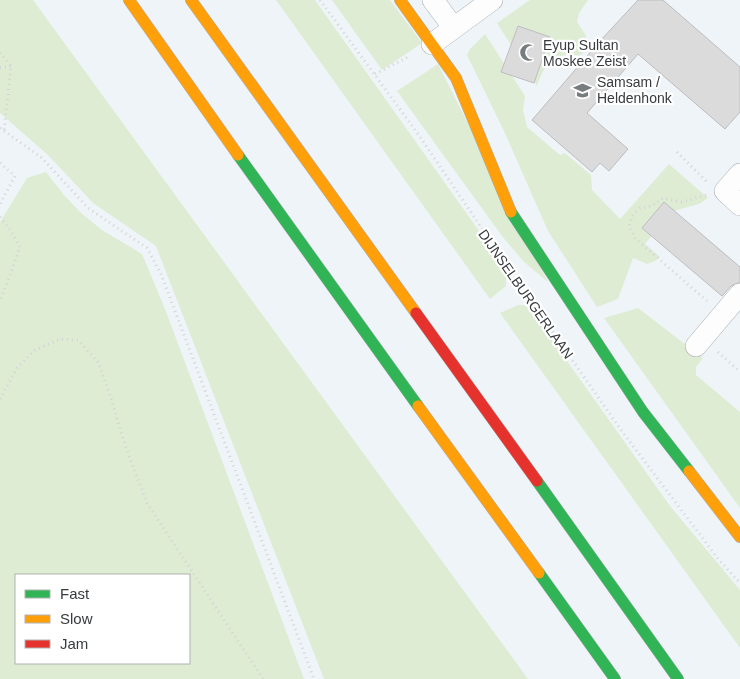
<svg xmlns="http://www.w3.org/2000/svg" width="740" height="679" viewBox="0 0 740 679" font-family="Arial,sans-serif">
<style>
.green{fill:#deecd4;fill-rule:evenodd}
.building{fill:#dbdbdc;stroke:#bdbdbe}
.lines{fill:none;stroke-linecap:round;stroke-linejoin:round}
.street-casing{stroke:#abafb2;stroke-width:22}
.fast-casing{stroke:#abafb2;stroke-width:12}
.slow-casing{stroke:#abafb2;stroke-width:12}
.jam-casing{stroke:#abafb2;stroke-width:12}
.path{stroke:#d3d3d5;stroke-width:3;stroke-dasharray:1 4;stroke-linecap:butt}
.street{stroke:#fdfdfe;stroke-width:21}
.fast{stroke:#30b455;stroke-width:11}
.slow{stroke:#ff9f0a;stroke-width:11}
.jam{stroke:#e5322d;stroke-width:11}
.labels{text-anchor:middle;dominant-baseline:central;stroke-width:4.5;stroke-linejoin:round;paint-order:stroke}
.poi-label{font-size:14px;fill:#373b3e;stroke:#fff;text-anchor:start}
.street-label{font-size:14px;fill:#373b3e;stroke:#fff}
</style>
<rect width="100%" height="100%" fill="#eff4f8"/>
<path class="green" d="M0,0H33L528,679H324L156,246L93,203L48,155L0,113Z
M276,0H315L494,252L506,273V286L490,299Z
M332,0H390L422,43L382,70Z
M530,0H588L579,13L577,22L585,34L589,46C579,61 579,53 565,55C548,58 542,72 537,86L497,23Z
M485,34L525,96L523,110L527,127L560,155L565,153L591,175L592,190L620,219L669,164L708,198L699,204L670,212L645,244L660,257L655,261L647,264L633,258L618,299L597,307L548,231L504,131L467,55L470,49Z
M438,64L548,282L524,262L502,236L397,91Z
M46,172L64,195L80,212L102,230L142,254L165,309L304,679H0V222L27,178ZM16,575H189V663H16Z
M518,305L528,306L670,506L740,590V648L500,313Z
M638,308L703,358L696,367V375L740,412V508L604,318Z"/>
<path class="building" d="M638,0H663L740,67V112L725,129L638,54L587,113L628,149L609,171L600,163L592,172L532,120L600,41Z
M518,26L550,37L534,83L501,72Z
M664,202L740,267V282L731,286L722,296L642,228Z"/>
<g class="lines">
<defs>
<path id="street" d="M433,0L453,27
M432,44L492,0
M740,174L725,191L740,205
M696,346L740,294"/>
<path id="fast" d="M238,155L418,406
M511,212L643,412L689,471
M537,481L678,679
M539,573L615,679"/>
<path id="slow" d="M129,0L238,155
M191,0L416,313
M400,0L456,78L511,212
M418,406L539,573
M689,471L740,537"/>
<path id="jam" d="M416,313L537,481"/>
</defs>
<use href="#street" class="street-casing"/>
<use href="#fast" class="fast-casing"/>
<use href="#slow" class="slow-casing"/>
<use href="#jam" class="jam-casing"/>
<path class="path" d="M320,0L418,134L529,298L621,430L719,560L740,583
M0,53L11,66L4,131
M0,68L11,66
M375,74L410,56
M0,128L42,158L88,208L147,248L161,274L314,679
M677,152L707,182
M0,163L15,176L0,204
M706,195L682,202L663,198L652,206L640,208L632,216L629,226L635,238L707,301
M0,217L11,231L20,247L9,278L0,300
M718,352L740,372
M0,399L17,368L35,350L60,339L78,340L98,362L109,392L126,448L147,503L263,679"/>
<use href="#street" class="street"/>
<use href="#fast" class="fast"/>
<use href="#slow" class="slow"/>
<use href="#jam" class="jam"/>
</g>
<defs>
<symbol id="mosque-bare" viewBox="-9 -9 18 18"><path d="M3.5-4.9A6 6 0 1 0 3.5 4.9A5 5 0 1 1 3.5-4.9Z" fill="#777c7f" stroke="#fff" stroke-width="2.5" paint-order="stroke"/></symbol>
<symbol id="school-bare" viewBox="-9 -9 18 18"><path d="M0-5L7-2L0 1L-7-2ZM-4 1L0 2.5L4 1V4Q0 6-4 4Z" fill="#777c7f" stroke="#fff" stroke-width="2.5" paint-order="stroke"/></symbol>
</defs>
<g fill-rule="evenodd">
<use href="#mosque-bare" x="516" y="40" width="25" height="25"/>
<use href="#school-bare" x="570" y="78" width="25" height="25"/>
</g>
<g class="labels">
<g class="poi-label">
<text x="543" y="45">Eyup Sultan<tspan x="543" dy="16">Moskee Zeist</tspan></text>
<text x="597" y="82">Samsam /<tspan x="597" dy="16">Heldenhonk</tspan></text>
</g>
<g class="street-label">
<text transform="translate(526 294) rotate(55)">DIJNSELBURGERLAAN</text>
</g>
</g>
<rect x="15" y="574" width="175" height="90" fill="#ffffff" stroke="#afb1b2"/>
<rect x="25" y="590" width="25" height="8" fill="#30b455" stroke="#afb1b2"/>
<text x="60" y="599" font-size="15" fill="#373b3e">Fast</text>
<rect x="25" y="615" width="25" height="8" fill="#ff9f0a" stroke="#afb1b2"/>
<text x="60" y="624" font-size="15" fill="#373b3e">Slow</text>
<rect x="25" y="640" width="25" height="8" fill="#e5322d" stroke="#afb1b2"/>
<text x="60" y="649" font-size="15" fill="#373b3e">Jam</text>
</svg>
